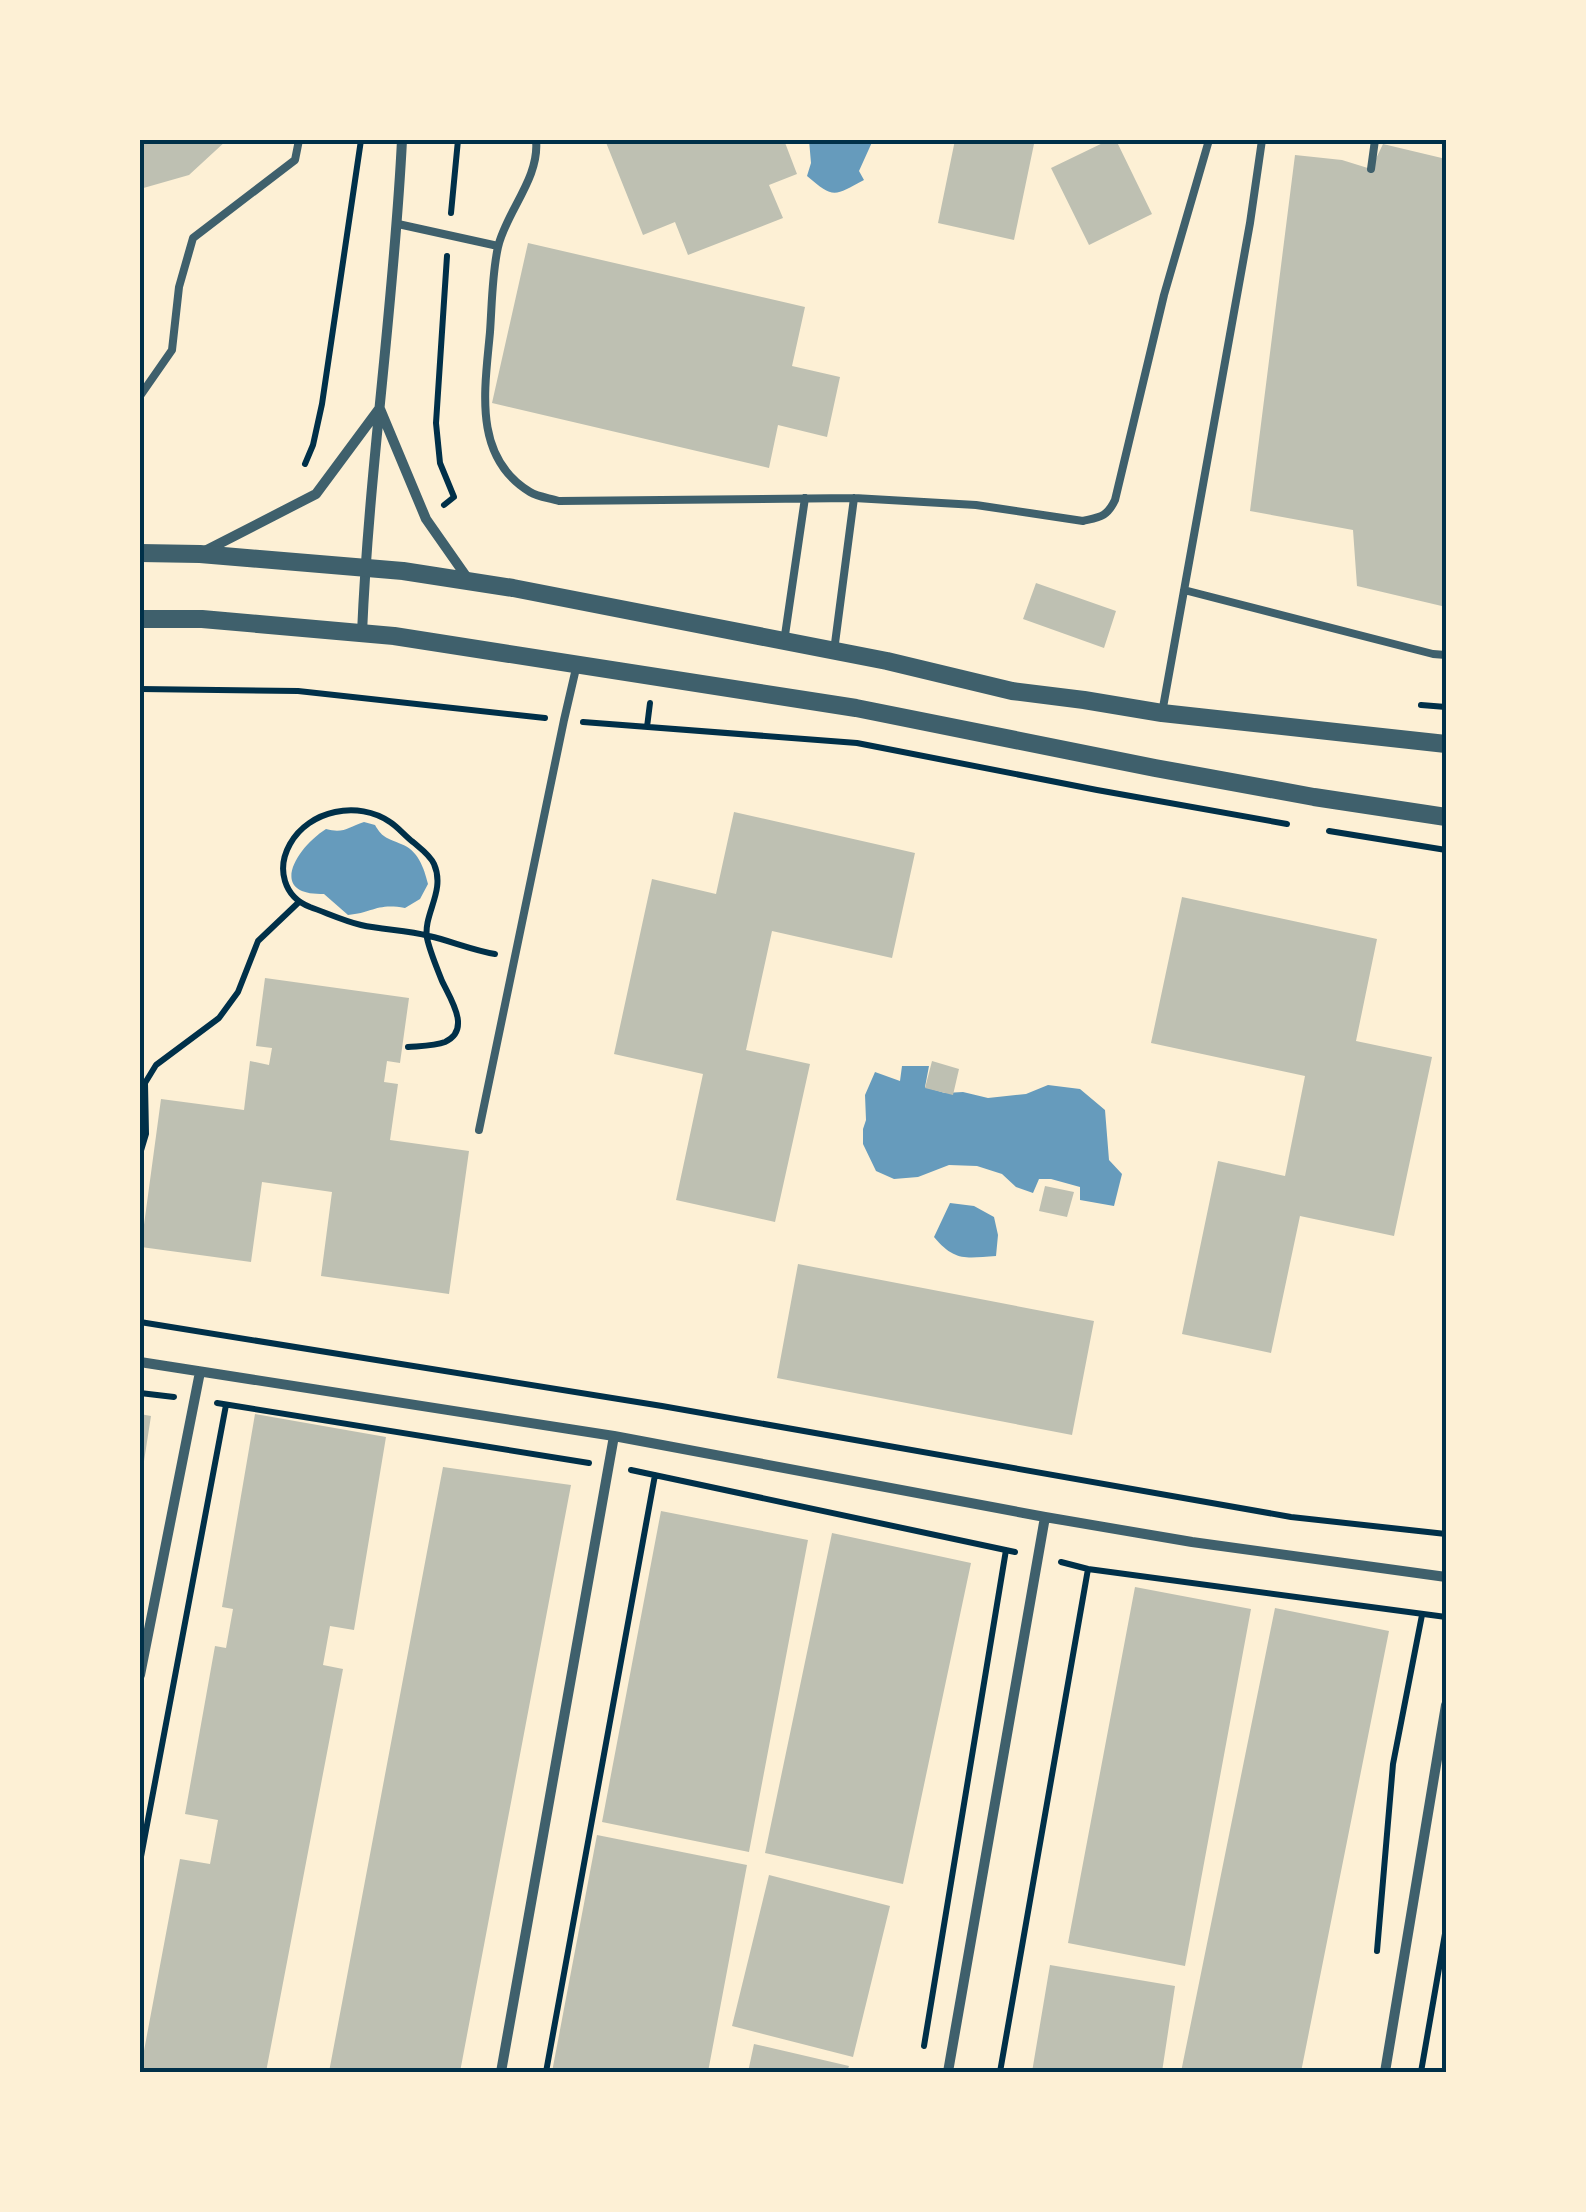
<svg xmlns="http://www.w3.org/2000/svg" width="1586" height="2212" viewBox="0 0 1586 2212" font-family="'Times New Roman',serif">
<style>
.water{fill:#669bbc}
.building{fill:#bec0b2}
.lines{fill:none;stroke-linecap:round;stroke-linejoin:round}
.path{stroke:#003049;stroke-width:6}
.service{stroke:#3f606c;stroke-width:8}
.minor{stroke:#3f606c;stroke-width:10}
.tertiary{stroke:#3f606c;stroke-width:18}
.neatline{fill:none;stroke:#003049;stroke-width:4}
</style>
<rect width="100%" height="100%" fill="#fdf0d5"/>
<path class="water" d="M809,140H873L859,171L864,180C834,196 834,199 807,176L811,163Z
M364,822L375,825C383,839 388,838 401,844C418,850 424,868 428,884L420,899L405,908C376,903 373,913 348,915L324,894C267,896 296,848 326,829C344,834 348,827 364,822Z
M902,1066H929L925,1087L945,1093L963,1092L988,1098L1026,1094L1048,1085L1080,1089L1105,1110L1109,1160L1122,1174L1114,1206L1080,1200V1187L1051,1179H1039L1033,1193L1016,1187L1002,1174L977,1166L949,1165L918,1177L894,1179L876,1171L863,1144V1129L866,1120L865,1095L875,1072L900,1081Z
M950,1203L974,1206L994,1217L998,1235L996,1256C966,1258 955,1262 934,1237Z"/>
<path class="building" d="M140,140H227L189,175L140,189Z
M605,140H784L797,174L769,185L783,218L688,255L675,222L643,235Z
M955,140H1015L1034,144L1014,240L938,223Z
M1109,140H1116L1152,214L1089,245L1051,168Z
M1383,144L1446,159V607L1357,586L1353,530L1250,511L1295,155L1342,160L1371,169Z
M528,243L805,307L792,366L840,377L827,437L778,425L769,468L492,403Z
M1036,583L1116,611L1104,648L1023,619Z
M734,812L915,853L892,958L772,931L746,1050L810,1064L775,1222L676,1200L703,1074L614,1054L652,879L716,894Z
M1182,897L1377,939L1356,1041L1432,1057L1394,1236L1300,1216L1271,1353L1182,1334L1218,1161L1285,1176L1305,1076L1151,1043Z
M265,978L409,998L400,1063L387,1061L384,1082L398,1084L390,1140L469,1151L449,1294L321,1276L332,1192L262,1182L251,1262L141,1247L161,1099L244,1110L250,1061L269,1065L272,1048L256,1046Z
M932,1061L959,1069L953,1095L925,1088Z
M1045,1186L1074,1192L1067,1217L1039,1211Z
M798,1264L1094,1321L1072,1435L777,1378Z
M140,1414L151,1416L142,1474H140Z
M255,1414L386,1437L354,1630L330,1626L323,1665L343,1669L266,2072H140L180,1859L210,1864L218,1820L185,1814L215,1646L226,1648L233,1609L222,1607Z
M443,1467L571,1485L460,2072H329Z
M661,1511L808,1540L749,1852L602,1822Z
M832,1533L971,1563L903,1884L765,1853Z
M1135,1587L1251,1609L1185,1966L1068,1943Z
M1275,1608L1389,1631L1301,2072H1181Z
M597,1835L747,1865L708,2072H552Z
M769,1875L890,1906L853,2057L732,2026Z
M1050,1965L1175,1986L1162,2072H1032Z
M754,2044L849,2066L847,2072H748Z"/>
<g class="lines">
<path class="path" d="M451,213L458,140
M305,464L313,445L322,404L361,140
M444,505L454,497L440,463L436,423L447,256
M140,689L298,691L545,718
M1421,705L1446,707
M583,722L857,743L1097,790L1287,824
M647,727L650,703
M1329,831L1446,850
M408,1047C419,1046 435,1046 445,1042C472,1030 450,998 442,981C437,968 430,952 427,938C423,914 446,891 434,864C430,855 420,848 413,842C405,836 398,827 390,822C358,800 309,810 290,844C276,869 284,897 310,907C327,913 344,921 361,925C383,930 407,930 429,936C451,941 472,950 495,954
M140,1154L146,1134L145,1083L156,1065L219,1018L238,992L258,941L299,902
M140,1322L662,1406L1291,1517L1446,1534
M140,1393L174,1397
M217,1403L589,1463
M631,1470L1015,1552
M1061,1562L1088,1569L1446,1617
M140,1862L226,1405
M1377,1951L1393,1764L1422,1615
M924,2046L1006,1550
M546,2072L655,1475
M1000,2072L1088,1569
M1421,2072L1446,1928"/>
<path class="service" d="M536,140C540,178 506,212 498,247C492,274 492,304 490,332C485,388 472,457 530,492C538,497 550,498 559,501L854,498L976,505L1083,521C1100,517 1107,517 1115,500L1164,295L1209,140
M1371,169L1375,140
M398,224L498,246
M140,396L172,350L179,287L193,238L295,160L299,140
M1184,590L1433,654L1446,655
M784,642L805,498
M834,651L854,498
M1162,713L1250,223L1262,140
M479,1130L564,720L577,664"/>
<path class="minor" d="M380,409L426,519L468,579
M203,552L316,494L379,409
M362,633C369,468 394,305 402,140
M140,1362L614,1436L1045,1517L1192,1542L1446,1577
M140,1675L200,1372
M501,2072L614,1436
M948,2072L1045,1517
M1385,2072L1446,1705"/>
<path class="tertiary" d="M140,553L200,554L403,571L513,588L887,661L1012,691L1084,700L1162,713L1446,744
M140,619H202L394,636L856,708L1155,768L1314,797L1446,817"/>
</g>
<rect width="1586" height="2212" fill="none" stroke="#fdf0d5" stroke-width="285"/>
<rect x="142" y="142" width="1302" height="1928" class="neatline"/>
</svg>
